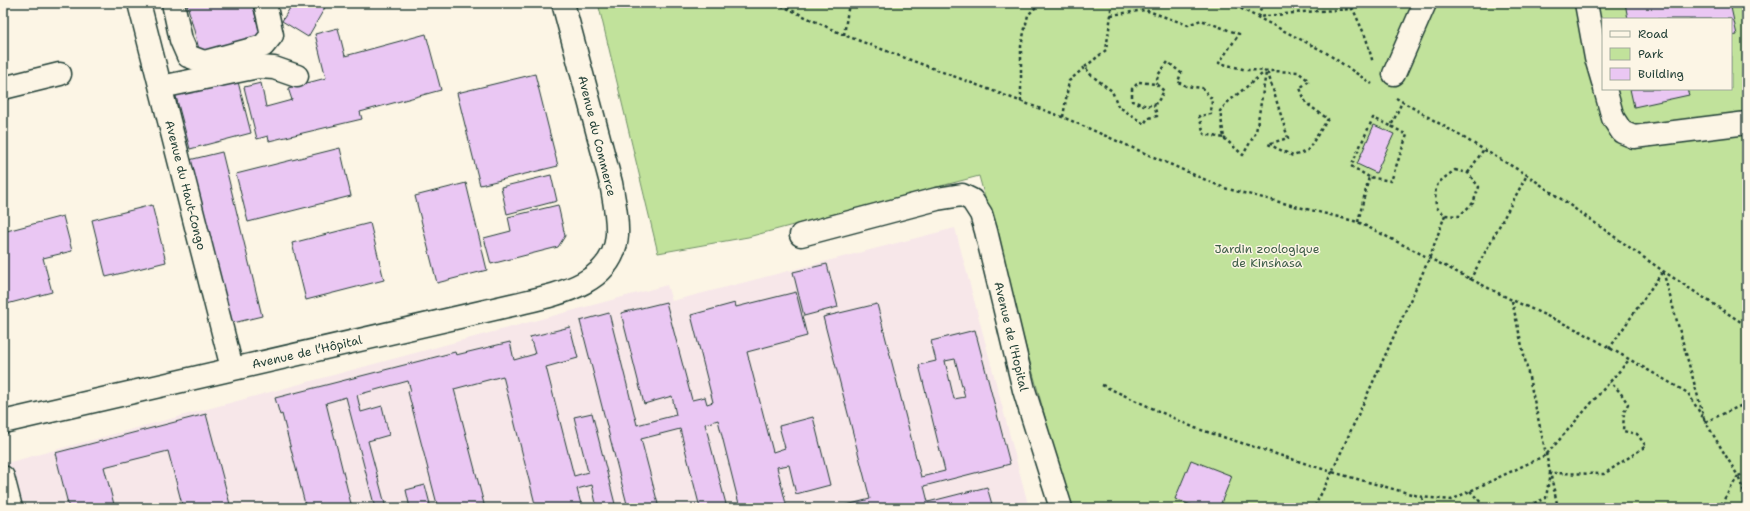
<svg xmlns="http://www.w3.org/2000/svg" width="1750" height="511" viewBox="0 0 1750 511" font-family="'Shantell Sans',sans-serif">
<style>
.built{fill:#f7e7e9}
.green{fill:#c1e29b;stroke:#709068;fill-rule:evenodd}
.building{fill:#eac7f3;stroke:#1f3d34;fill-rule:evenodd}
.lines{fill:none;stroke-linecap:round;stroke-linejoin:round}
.minor-casing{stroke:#1f3d34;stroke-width:25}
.path{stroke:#1f3d34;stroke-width:2.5;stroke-dasharray:3 3;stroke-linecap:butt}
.minor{stroke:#fcf5e5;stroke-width:22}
.labels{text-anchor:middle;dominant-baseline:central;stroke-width:3;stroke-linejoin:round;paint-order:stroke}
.street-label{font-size:12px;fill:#1f3d34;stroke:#fcf5e5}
.park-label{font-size:12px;fill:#3f5e49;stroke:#fcf5e5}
</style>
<rect width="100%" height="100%" fill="#fcf5e5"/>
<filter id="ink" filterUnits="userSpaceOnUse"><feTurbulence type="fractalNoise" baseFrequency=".025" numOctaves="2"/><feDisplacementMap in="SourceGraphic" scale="8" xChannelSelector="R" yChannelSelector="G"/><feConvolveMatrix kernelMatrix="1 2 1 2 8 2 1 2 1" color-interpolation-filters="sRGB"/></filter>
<g filter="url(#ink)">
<path class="built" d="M955,228L1029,508H3V464L667,285L672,301Z"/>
<path class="green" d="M598,3H1747V508H1070L979,176L748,237L658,253ZM1603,19H1731V89H1603Z"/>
<path class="building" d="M190,3H252L261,37L200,53L187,4Z
M293,3L327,4L308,37L282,21Z
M1625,3H1730L1737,35L1731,36V19H1628Z
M338,28L345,56L426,34L441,90L360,112L362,119L269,141L268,136L257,139L244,87L261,83L266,107L292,100L288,88L326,78L315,34Z
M236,74L251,133L190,149L174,89Z
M535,74L558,166L480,185L457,93Z
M1630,89H1687L1689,95L1634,107Z
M1374,125L1394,134L1376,173L1357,164Z
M340,148L351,196L248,222L236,174Z
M222,152L262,316L229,324L189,160Z
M551,175L557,201L507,214L501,187Z
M466,183L487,270L437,283L415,196Z
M152,205L166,262L106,277L92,220Z
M558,205L565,236L558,247L491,264L484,238L511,231L508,217Z
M63,216L72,251L43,258L52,292L3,305V232Z
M370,223L384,280L306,300L292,243Z
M827,264L838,307L804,316L793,272Z
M796,292L807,336L747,352L773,452L785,448L779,426L813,417L830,485L796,494L789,465L777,467L787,508H740L718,420L705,424L727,508H700L680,429L641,439L659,508H628L580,321L609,313L637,425L676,415L672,396L644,404L621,313L666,302L692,400L705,397L707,404L713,402L691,315L735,303L736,307Z
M877,304L921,477L945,471L919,365L936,361L931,341L975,330L1010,464L924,486L928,502L987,487L993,508H835L870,499L823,317ZM955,359L965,397L954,399L945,361Z
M570,327L578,358L546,367L574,476L588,472L574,417L592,413L616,508H597L592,485L577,489L582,508H536L503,376L454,389L485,508H438L408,392L411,391L408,381L357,395L361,412L382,406L389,435L368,441L386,508H375L346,397L326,403L352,508H306L282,414L280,415L275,398L455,352L456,355L510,342L514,360L535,354L530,337Z
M206,414L231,508H183L168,451L104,467L115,508H69L55,453Z
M1191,460L1232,476L1219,508H1199L1175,499Z
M425,485L431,508H410L406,490Z"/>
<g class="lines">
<defs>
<g id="minor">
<path id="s1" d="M139,3L232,368"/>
<path d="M173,3L181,40L188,56L204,62L263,46L272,35L265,3"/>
<path d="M1586,3L1596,58L1603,82"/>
<path d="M1394,74L1425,3"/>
<path d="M161,87L258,67L274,68L297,76"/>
<path d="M3,88L60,74"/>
<path d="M1605,89L1613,118L1622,132L1634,137L1747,123"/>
<path id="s2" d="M801,235L937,199L962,195L972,200L981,214L986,231L1024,390L1061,508"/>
<path id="s3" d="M3,422L516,304C554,295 614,285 617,235C618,218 614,200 611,183L563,3"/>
<path d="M3,477L11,508"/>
</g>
</defs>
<use href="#minor" class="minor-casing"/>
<path class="path" d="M776,3L844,35L1065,118L1224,188L1358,222L1512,300L1580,331L1688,393L1738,476L1719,508
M1230,3L1325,52L1372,84
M1263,3L1258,17L1303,12L1353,9L1366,38L1373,63
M1111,15L1145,10L1188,25L1201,20L1239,34L1219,63L1247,70L1298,72L1309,81L1300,88L1306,103L1328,119L1307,151L1293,156L1268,144L1288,138L1267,70L1228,102L1220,111L1224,138L1204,134L1199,116L1211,114L1212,99L1202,88L1186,86L1178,82L1181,73L1168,62L1158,75L1156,84
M844,35L849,3
M1085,67L1106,50L1111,15V3
M1139,82L1156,84L1164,91L1157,103L1147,106L1132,101V89Z
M1396,98L1527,175L1663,271L1747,326
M1021,102V46L1028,15L1040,3
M1063,117L1069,81L1085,67L1091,75L1112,91L1118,106L1144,124L1148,118L1157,116L1154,104
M1224,138L1243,155L1256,132L1266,73
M1455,170L1468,173L1479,187L1473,203L1459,216L1445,215L1436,207C1434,183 1436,184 1455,170Z
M1468,173L1484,149
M1369,177L1351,166L1373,118L1391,126
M1445,215L1429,259L1332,472L1422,497L1451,500L1546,455L1629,360
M1358,222L1369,177L1391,181L1407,135L1391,126L1402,102
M1470,280L1527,175
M1512,301L1558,508
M1609,349L1663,271L1705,422L1747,403
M1102,385L1195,428L1332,472L1314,508
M1747,473L1738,476L1747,501
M1470,491L1486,508
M1422,497L1424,508
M1523,508L1546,498L1550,473L1604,474L1646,446L1637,434L1623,431L1624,412L1628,404L1620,392L1610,382"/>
<use href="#minor" class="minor"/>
</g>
</g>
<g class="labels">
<g class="street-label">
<text transform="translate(597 136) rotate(76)">Avenue du Commerce</text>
<text stroke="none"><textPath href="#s1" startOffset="188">Avenue du Haut-Congo</textPath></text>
<text stroke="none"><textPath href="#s2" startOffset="320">Avenue de l'Hopital</textPath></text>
<text stroke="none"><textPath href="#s3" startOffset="312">Avenue de l’Hôpital</textPath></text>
</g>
<g class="park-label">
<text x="1267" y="249">Jardin zoologique<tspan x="1267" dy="14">de Kinshasa</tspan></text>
</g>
</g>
<rect width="1750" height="511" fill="none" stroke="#fcf5e5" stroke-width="16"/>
<rect x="8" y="8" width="1734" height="495" fill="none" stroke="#1f3d34" stroke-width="1.5" filter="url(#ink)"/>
<rect x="1602" y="18" width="130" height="72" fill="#fcf5e5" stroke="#a4ab9e"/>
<rect x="1610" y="31" width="20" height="6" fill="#fcf5e5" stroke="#a4ab9e"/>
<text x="1638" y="38" font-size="12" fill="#1f3d34">Road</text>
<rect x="1610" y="48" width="20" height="12" fill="#c1e29b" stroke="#a4ab9e"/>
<text x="1638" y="58" font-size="12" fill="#1f3d34">Park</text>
<rect x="1610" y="68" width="20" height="12" fill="#eac7f3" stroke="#a4ab9e"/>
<text x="1638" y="78" font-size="12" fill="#1f3d34">Building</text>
</svg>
